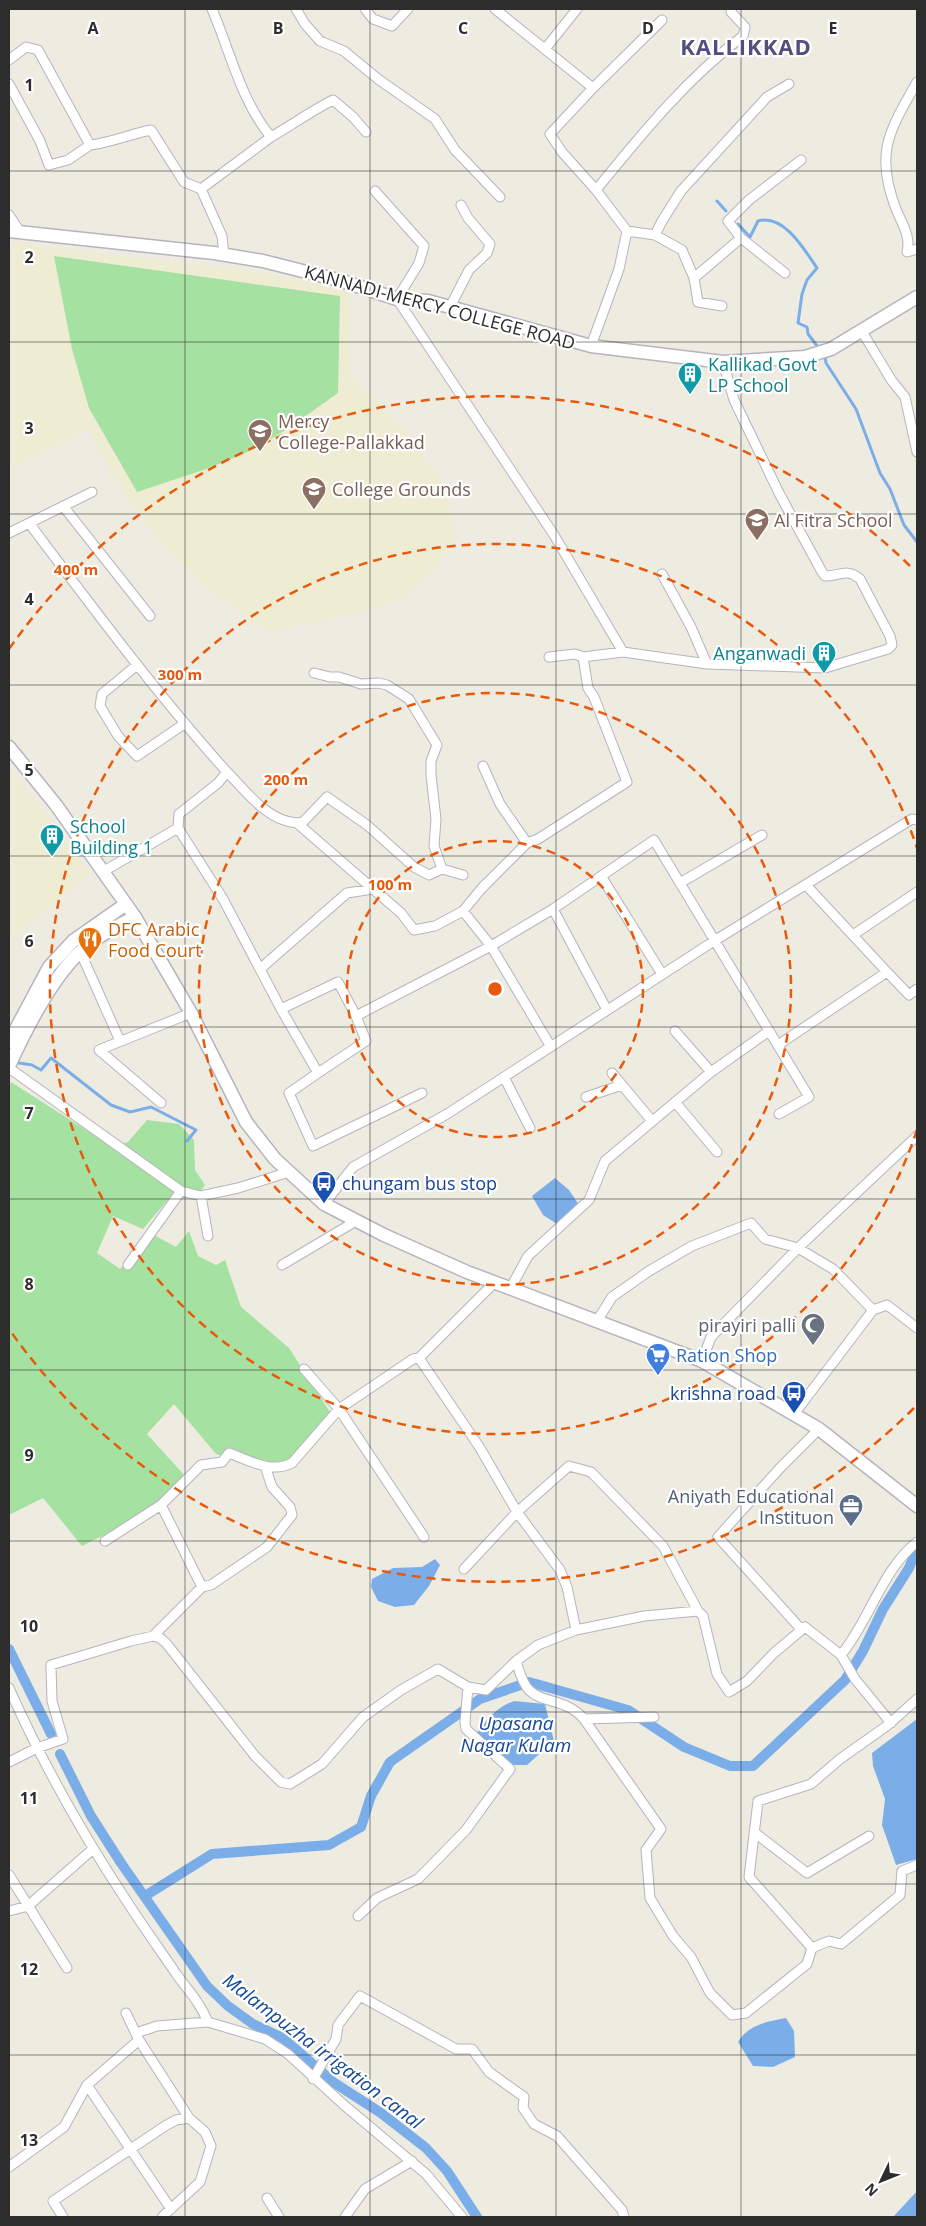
<svg xmlns="http://www.w3.org/2000/svg" width="926" height="2226" viewBox="0 0 926 2226" font-family="'Open Sans',sans-serif">
<style>
.education{fill:#eeecd2}
.green{fill:#a5e1a1}
.water{fill:#7baee9}
.lines{fill:none;stroke-linecap:round;stroke-linejoin:round}
.stream{stroke:#7baee9;stroke-width:3}
.canal{stroke:#7baee9;stroke-width:10}
.street-casing{stroke:#b5b4bf;stroke-width:11}
.secondary-casing{stroke:#b5b4bf;stroke-width:15}
.street{stroke:#fff;stroke-width:9}
.secondary{stroke:#fff;stroke-width:12}
.grid{fill:none;stroke:#2d2d2d;stroke-width:1;stroke-opacity:0.55}
.ring{fill:none;stroke:#e8590c;stroke-width:2.5;stroke-dasharray:9 6}
.labels{text-anchor:middle;dominant-baseline:central;stroke-width:4.5;stroke-linejoin:round;paint-order:stroke}
.street-label{font-size:18px;fill:#2d2d2d;stroke:#fff}
.culture-label{font-size:18px;fill:#0d838f;stroke:#fff;text-anchor:start}
.education-label{font-size:18px;fill:#785e54;stroke:#fff;text-anchor:start}
.food-label{font-size:18px;fill:#c56008;stroke:#fff;text-anchor:start}
.transit-label{font-size:18px;fill:#164399;stroke:#fff;text-anchor:start}
.worship-label{font-size:18px;fill:#5b616d;stroke:#fff;text-anchor:end}
.shop-label{font-size:18px;fill:#366cbe;stroke:#fff;text-anchor:start}
.service-label{font-size:18px;fill:#4e5e75;stroke:#fff;text-anchor:end}
.water-label{font-size:19px;font-style:italic;fill:#154899;stroke:#fff}
.district-label{font-size:22px;font-weight:bold;letter-spacing:1px;fill:#534f7c;stroke:#fff}
.grid-label{font-size:16px;text-anchor:middle;font-weight:bold;fill:#2d2d2d;stroke:#fff;stroke-width:4.5;stroke-linejoin:round;paint-order:stroke}
.centre{fill:#e8590c;stroke:#fff;stroke-width:2.5}
.ring-label{font-size:15px;text-anchor:middle;font-weight:bold;fill:#e8590c;stroke:#fff;stroke-width:4.5;stroke-linejoin:round;paint-order:stroke}
</style>
<rect width="100%" height="100%" fill="#eeece1"/>
<path class="education" d="M9,243L251,271L350,289L349,374L408,435L444,484L455,534L436,567L408,594L366,611L268,631L207,588L159,541L122,491L87,429L9,468Z
M9,768L91,875L9,938Z"/>
<path class="green" d="M54,256L340,296L338,393C308,414 279,437 245,453C210,469 173,480 137,492L89,408L72,349Z
M11,1082L111,1146L128,1142L147,1120L179,1124L194,1140L195,1170L205,1185L197,1197L177,1189L143,1229L113,1216L97,1253L120,1269L154,1235L176,1247L189,1231L198,1256L216,1265L225,1260L241,1307L289,1348L330,1412L290,1460L260,1466L216,1454L174,1404L147,1434L185,1476L142,1516L82,1546L43,1498L9,1515V1086Z"/>
<path class="water" d="M555,1178L569,1190L581,1208L557,1224L543,1215L532,1196Z
M435,1559L440,1565L429,1586L414,1605L395,1607L378,1601L371,1587L372,1579L393,1568L422,1567Z
M514,1701L545,1704L554,1741L527,1765H510L477,1733C487,1719 497,1707 514,1701Z
M917,1719V1859L896,1865L882,1825L885,1799L873,1766L872,1753Z
M786,2018L794,2031L795,2057L773,2067L753,2066L738,2042C749,2024 766,2022 786,2018Z
M917,2191V2217H896L894,2216Z"/>
<g class="lines">
<path class="stream" d="M717,201L726,211
M738,224L750,237L758,221C784,214 804,249 817,268L807,280L802,294L798,323L807,327L808,334L818,347
M825,357L826,363L856,409L880,473L890,489L904,525L917,542
M13,1062L32,1065L41,1070L51,1058L111,1105L130,1112L151,1107L196,1130L187,1141"/>
<path class="canal" d="M9,1649L51,1734
M60,1754L91,1816L121,1863L207,1986L228,2006L253,2024L283,2038L333,2082L381,2113L426,2148L447,2171L477,2217
M145,1896L212,1854L329,1845L361,1827L371,1796L390,1762L480,1699L529,1682L628,1710L684,1747L730,1766H753L845,1680L863,1651L883,1609L909,1568L917,1549"/>
<defs>
<path id="street" d="M212,9C230,51 241,101 271,137C292,125 311,111 333,100L353,117L366,132
M296,9L305,24L320,41L344,51L378,79L435,119L455,150L500,197
M365,9L373,19L392,26L408,9
M495,9L593,88
M545,49L577,9
M9,60L26,47L38,50L90,145C110,143 130,134 151,130L184,182L201,189L222,236L224,255
M917,82C890,130 874,152 896,209C902,224 911,236 907,252L917,249
M9,84L40,141L49,165L68,160L90,145
M789,84L767,97L681,191L662,221L655,235L682,250L694,278L741,238L728,221L749,200L801,160
M201,189L271,137
M596,190L562,152L550,134L593,88L662,20
M375,191L424,246L419,263L397,299L554,535L623,652
M9,215L20,232
M627,231L596,190C641,135 686,79 743,36L745,27L731,12
M741,238L785,273
M694,278L698,302L722,306
M450,307L469,270L487,253L490,244L468,218L461,205
M861,330L892,381L905,397L917,452
M591,346L619,269L627,231L655,235
M63,506L150,616
M29,523C93,608 156,693 227,772L218,783L179,814L178,828L223,899L281,1009L318,1073L289,1093L313,1146L422,1093
M9,533L92,492
M662,574L691,627L707,664
M549,657L575,654L583,657L623,652L707,664L825,668L888,649L892,645L890,636L860,579C846,567 838,577 825,576L822,572L780,495L734,400L723,362
M137,665L102,694L100,706L118,736L137,756L184,724
M314,673L330,677H339L361,684L378,683L387,685L409,699L437,745L431,761V775L436,819L434,846L442,869L463,875
M483,766L500,804L527,843
M227,772C247,792 267,821 297,823L373,889
M297,823L304,821L327,797L367,825L414,867L429,875L442,869
M104,871L178,828
M601,876L662,974
M680,883L762,835
M806,885L887,972
M553,909L607,1010
M463,911L491,946L551,1047
M853,935L917,892
M80,951L120,1041
M260,969L347,893L373,889L401,913L414,930L435,926L463,911L482,888L527,843L538,839L627,782L594,697L588,688L583,657
M281,1009L338,982L356,1016
M675,1031L711,1072
M778,1045L887,972L909,995L917,989
M9,1068L181,1191L201,1196L238,1188L289,1172
M318,1073L366,1041L356,1016L491,946L553,909L654,840L809,1097L779,1114
M612,1073L652,1121
M504,1077L530,1128
M586,1097L622,1085
M675,1102L717,1152
M161,1103L99,1050L191,1013
M201,1196L208,1236
M324,1204L353,1167L447,1114L714,941L912,819L917,820
M128,1265L181,1191
M282,1265L356,1221
M510,1289L528,1256L589,1200L605,1161L711,1072L769,1031
M873,1310L887,1305L917,1328
M597,1321L612,1297L649,1271L692,1246L751,1223L765,1239L798,1248L833,1269L873,1310L794,1414
M419,1358L480,1448L517,1512L560,1570L567,1587L576,1630
M702,1361L711,1337L798,1248L917,1136
M304,1369L339,1409L424,1537
M161,1505L202,1587L211,1585L267,1547L292,1515L290,1507L272,1487L265,1466
M105,1541L161,1505L201,1465L222,1462L229,1453C248,1460 272,1474 292,1463L339,1409L413,1359L419,1358L494,1283
M464,1569L517,1512L569,1466L591,1472L663,1546L698,1611
M805,1627L800,1628L718,1537L780,1468L819,1429
M153,1636L202,1587
M841,1655L855,1679L891,1723
M516,1661C519,1670 522,1683 529,1690C543,1704 566,1698 584,1719L661,1829L646,1850L650,1898L673,1936L691,1957L710,1993L732,2015L746,2013L807,1964L812,1948L829,1941L841,1944L900,1895L902,1871L917,1865
M9,1688C42,1762 81,1832 126,1900C142,1925 160,1950 177,1975C190,1993 199,2001 208,2022L265,2039L288,2054L344,2105L426,2174L462,2217
M584,1719L654,1717
M9,1762L37,1748L63,1739L52,1701L51,1665L131,1641L153,1636L160,1638L166,1643L255,1756L281,1782L290,1784L322,1764L363,1717L401,1690L438,1669L468,1687L486,1690L516,1661L538,1645L576,1630L644,1616L698,1611L703,1616L717,1674L729,1692L747,1681L774,1653L805,1627L841,1655C870,1620 881,1571 917,1542
M754,1832L807,1873L869,1836
M9,1875L67,1968
M9,1911L28,1906L93,1849
M358,1916L377,1898L418,1879L466,1830L510,1769L466,1729L465,1722L468,1687
M812,1948L749,1877L758,1801L811,1784L840,1759L888,1725L917,1699
M126,2013L138,2038
M136,2033L157,2026L208,2022
M313,2079L336,2039L338,2025L360,1996L456,2049H472L489,2072L524,2097L523,2108L534,2124L557,2136L622,2210L624,2217
M87,2085L171,2209
M9,2167L64,2127L87,2085L139,2040L189,2118
M267,2198L279,2217
M63,2217L53,2201L165,2126L176,2120L189,2118L205,2132L211,2146L200,2182L162,2217
M345,2217L365,2189L412,2161"/>
<path id="secondary" d="M9,231L214,253L263,261L342,281L397,299L428,301L591,346L723,362L805,357L831,349L917,297
M9,747L56,805L135,917L191,1013L246,1122L275,1159L324,1204L384,1235L467,1272L702,1361L819,1429L917,1506
M9,1042L49,967L73,941L126,904
M9,1066C25,1031 52,978 80,952C95,937 116,927 135,917"/>
</defs>
<use href="#street" class="street-casing"/>
<use href="#secondary" class="secondary-casing"/>
<use href="#street" class="street"/>
<use href="#secondary" class="secondary"/>
</g>
<path class="grid" d="M185,9V2217M370,9V2217M556,9V2217M741,9V2217M9,171H917M9,342H917M9,514H917M9,685H917M9,856H917M9,1027H917M9,1199H917M9,1370H917M9,1541H917M9,1712H917M9,1884H917M9,2055H917"/>
<g class="ring">
<circle cx="495" cy="989" r="148"/>
<circle cx="495" cy="989" r="296"/>
<path d="M917 1130A445 445 0 1 1 917 848"/>
<path d="M914 1408A593 593 0 0 1 9 1329M9 649A593 593 0 0 1 914 570"/>
</g>
<defs>
<symbol id="building-pin" viewBox="-11 -11 22 30"><path d="M0 17L-7.5 6A9.5 9.5 0 1 1 7.5 6Z" fill="#0f9aa8" stroke="#fff"/><path d="M-4-6H4V6H1V3H-1V6H-4ZM-2.5-4.3h1.7v1.8h-1.7ZM.8-4.3h1.7v1.8H.8ZM-2.5-1h1.7V.8h-1.7ZM.8-1h1.7V.8H.8Z" fill="#fff"/></symbol>
<symbol id="university-pin" viewBox="-11 -11 22 30"><path d="M0 17L-7.5 6A9.5 9.5 0 1 1 7.5 6Z" fill="#8d6e63" stroke="#fff"/><path d="M0-5L7-2L0 1L-7-2ZM-4 1L0 2.5L4 1V4Q0 6-4 4Z" fill="#fff"/></symbol>
<symbol id="school-pin" viewBox="-11 -11 22 30"><path d="M0 17L-7.5 6A9.5 9.5 0 1 1 7.5 6Z" fill="#8d6e63" stroke="#fff"/><path d="M0-5L7-2L0 1L-7-2ZM-4 1L0 2.5L4 1V4Q0 6-4 4Z" fill="#fff"/></symbol>
<symbol id="restaurant-pin" viewBox="-11 -11 22 30"><path d="M0 17L-7.5 6A9.5 9.5 0 1 1 7.5 6Z" fill="#e8710a" stroke="#fff"/><path d="M-5-6h1v4h1v-4h1v4h1v-4h1v5L-1.5 .5V6h-2V.5L-5-1ZM5-6V6H3V1.5H1.5Q1.5-4 5-6Z" fill="#fff"/></symbol>
<symbol id="bus-pin" viewBox="-11 -11 22 30"><path d="M0 17L-7.5 6A9.5 9.5 0 1 1 7.5 6Z" fill="#1a4fb4" stroke="#fff"/><path d="M-5-6H5V4H4V6H2V4H-2V6H-4V4H-5ZM-3.5-4V0h7V-4ZM-3.5 1.2v1.5H-2V1.2ZM2 1.2v1.5H3.5V1.2Z" fill="#fff"/></symbol>
<symbol id="mosque-pin" viewBox="-11 -11 22 30"><path d="M0 17L-7.5 6A9.5 9.5 0 1 1 7.5 6Z" fill="#6b7280" stroke="#fff"/><path d="M3.5-4.9A6 6 0 1 0 3.5 4.9A5 5 0 1 1 3.5-4.9Z" fill="#fff"/></symbol>
<symbol id="supermarket-pin" viewBox="-11 -11 22 30"><path d="M0 17L-7.5 6A9.5 9.5 0 1 1 7.5 6Z" fill="#3f7fe0" stroke="#fff"/><path d="M-6-5.5h2.5l.6 2H6L4.5 2H-2.5L-4.4-4H-6ZM-1.5 3.2a1.3 1.3 0 1 0 .1 0ZM3 3.2a1.3 1.3 0 1 0 .1 0Z" fill="#fff"/></symbol>
<symbol id="office-pin" viewBox="-11 -11 22 30"><path d="M0 17L-7.5 6A9.5 9.5 0 1 1 7.5 6Z" fill="#5c6f8a" stroke="#fff"/><path d="M-6-3h4V-5.5h4V-3h4V5H-6ZM-1-4.5V-3h2v-1.5ZM-6 0V1H6V0Z" fill="#fff"/></symbol>
</defs>
<g fill-rule="evenodd">
<use href="#building-pin" x="676" y="360" width="28" height="38"/>
<use href="#university-pin" x="246" y="417" width="28" height="38"/>
<use href="#university-pin" x="300" y="475" width="28" height="38"/>
<use href="#school-pin" x="743" y="506" width="28" height="38"/>
<use href="#building-pin" x="810" y="639" width="28" height="38"/>
<use href="#building-pin" x="38" y="822" width="28" height="38"/>
<use href="#restaurant-pin" x="76" y="925" width="28" height="38"/>
<use href="#bus-pin" x="310" y="1169" width="28" height="38"/>
<use href="#mosque-pin" x="799" y="1311" width="28" height="38"/>
<use href="#supermarket-pin" x="644" y="1341" width="28" height="38"/>
<use href="#bus-pin" x="780" y="1379" width="28" height="38"/>
<use href="#office-pin" x="837" y="1492" width="28" height="38"/>
</g>
<g class="labels">
<g class="street-label">
<text transform="translate(440 307) rotate(15)">KANNADI-MERCY COLLEGE ROAD</text>
</g>
<g class="culture-label">
<text x="708" y="364">Kallikad Govt<tspan x="708" dy="21">LP School</tspan></text>
<text x="806" y="653" text-anchor="end">Anganwadi</text>
<text x="70" y="826">School<tspan x="70" dy="21">Building 1</tspan></text>
</g>
<g class="education-label">
<text x="278" y="421">Mercy<tspan x="278" dy="21">College-Pallakkad</tspan></text>
<text x="332" y="489">College Grounds</text>
<text x="774" y="520">Al Fitra School</text>
</g>
<g class="food-label">
<text x="108" y="929">DFC Arabic<tspan x="108" dy="21">Food Court</tspan></text>
</g>
<g class="transit-label">
<text x="342" y="1183">chungam bus stop</text>
<text x="776" y="1393" text-anchor="end">krishna road</text>
</g>
<g class="worship-label">
<text x="796" y="1325">pirayiri palli</text>
</g>
<g class="shop-label">
<text x="676" y="1355">Ration Shop</text>
</g>
<g class="service-label">
<text x="834" y="1496">Aniyath Educational<tspan x="834" dy="21">Instituon</tspan></text>
</g>
<g class="water-label">
<text x="516" y="1723">Upasana<tspan x="516" dy="22">Nagar Kulam</tspan></text>
<text transform="translate(323 2051) rotate(37)">Malampuzha irrigation canal</text>
</g>
<g class="district-label">
<text x="746" y="46">KALLIKKAD</text>
</g>
</g>
<g class="grid-label">
<text x="93" y="34">A</text>
<text x="278" y="34">B</text>
<text x="463" y="34">C</text>
<text x="648" y="34">D</text>
<text x="833" y="34">E</text>
<text x="29" y="91">1</text>
<text x="29" y="263">2</text>
<text x="29" y="434">3</text>
<text x="29" y="605">4</text>
<text x="29" y="776">5</text>
<text x="29" y="947">6</text>
<text x="29" y="1119">7</text>
<text x="29" y="1290">8</text>
<text x="29" y="1461">9</text>
<text x="29" y="1632">10</text>
<text x="29" y="1804">11</text>
<text x="29" y="1975">12</text>
<text x="29" y="2146">13</text>
</g>
<circle cx="495" cy="989" r="8" class="centre"/>
<g class="ring-label">
<text x="76" y="575">400 m</text>
<text x="180" y="680">300 m</text>
<text x="286" y="785">200 m</text>
<text x="390" y="890">100 m</text>
</g>
<rect width="926" height="2226" fill="none" stroke="#2d2d2d" stroke-width="20"/>
<g transform="translate(881 2181) rotate(227)" stroke="#ffffff" stroke-width="4" paint-order="stroke">
<path d="M0-4L9 19L0 12L-9 19Z" fill="#2d2d2d"/>
<text y="-8" font-size="14" font-weight="bold" text-anchor="middle" fill="#2d2d2d">N</text>
</g>
</svg>
